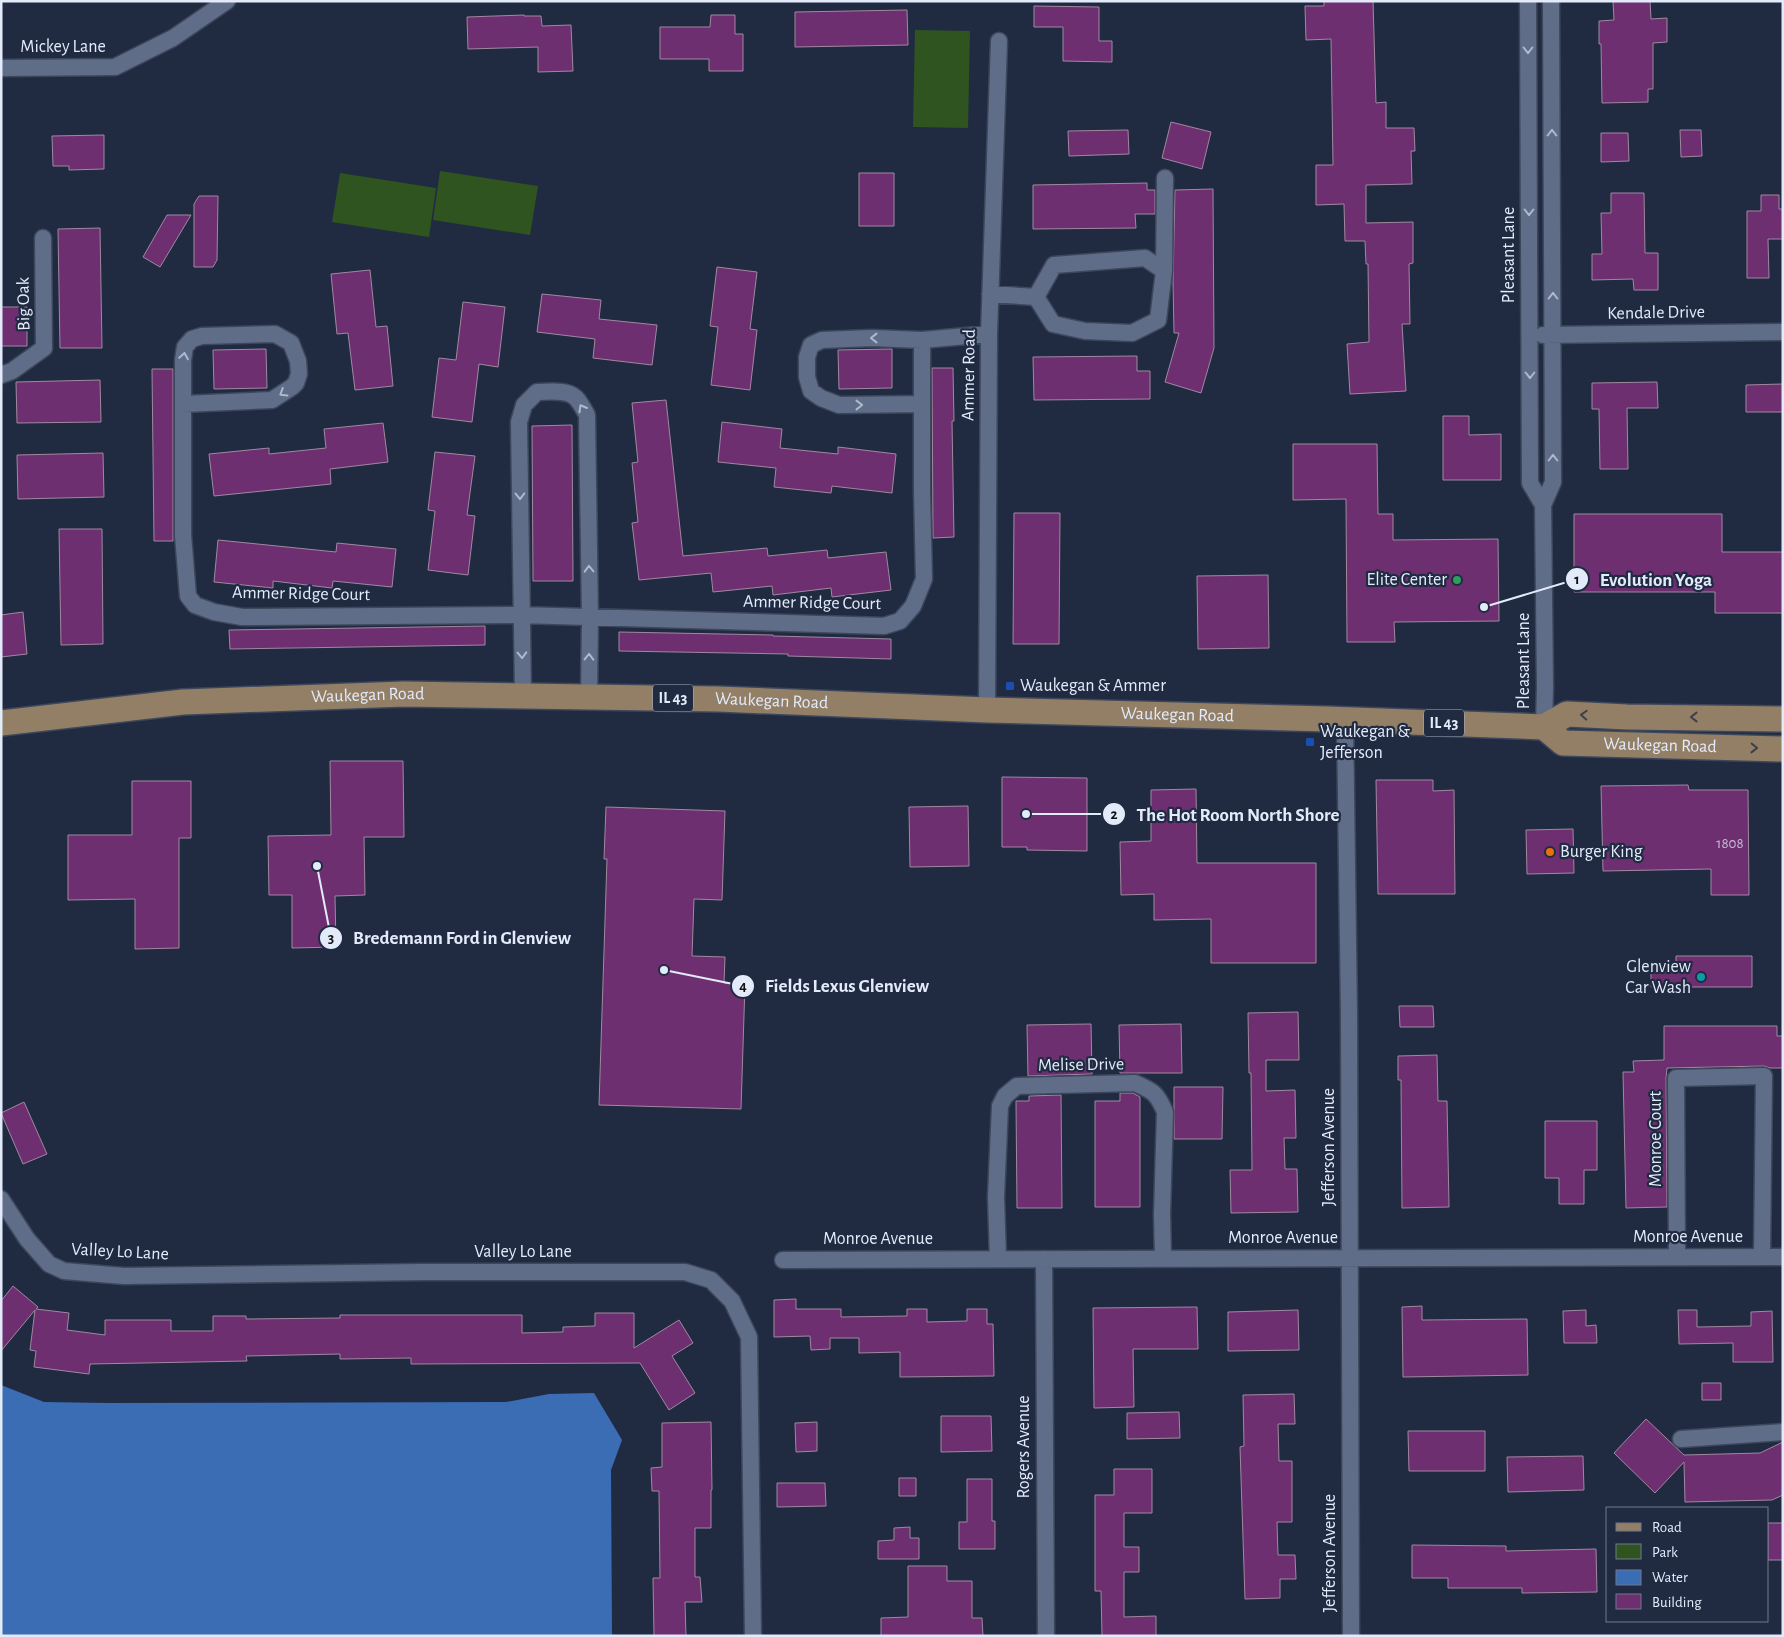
<svg xmlns="http://www.w3.org/2000/svg" width="1784" height="1637" viewBox="0 0 1784 1637" font-family="'Alegreya Sans',sans-serif">
<style>
.green{fill:#2f5420}
.water{fill:#3b6db5}
.building{fill:#6e2f71;stroke:#a088a0}
.lines{fill:none;stroke-linecap:round;stroke-linejoin:round}
.street-casing{stroke:#3d475b;stroke-width:19}
.primary-casing{stroke:#3d475b;stroke-width:28}
.street{stroke:#606d88;stroke-width:16}
.primary{stroke:#927f66;stroke-width:25}
.oneway{stroke:#afb9cd}
.oneway2{stroke:#3c404b}
.leisure-dot{fill:#2e9e5b;stroke:#202b42;stroke-width:2}
.transit-dot{fill:#1a4fb4;stroke:#202b42;stroke-width:2}
.food-dot{fill:#e8710a;stroke:#202b42;stroke-width:2}
.culture-dot{fill:#0f9aa8;stroke:#202b42;stroke-width:2}
.labels{text-anchor:middle;dominant-baseline:central;stroke-width:4.5;stroke-linejoin:round;paint-order:stroke}
.number-label{font-size:15px;fill:#c6bcd8}
.shield{fill:#202b42;stroke:#a8b1c4;stroke-width:1}
.shield-label{font-size:16px;font-weight:bold;fill:#e3ebfb}
.street-label{font-size:18px;fill:#e3ebfb;stroke:#202b42}
.poi-label{font-size:18px;fill:#e3ebfb;stroke:#202b42;text-anchor:start}
.leader{fill:none;stroke:#e3ebfb;stroke-width:2}
.callout-dot{fill:#e3ebfb;stroke:#202b42;stroke-width:2}
.mark-label{font-size:15px;text-anchor:middle;font-weight:bold;fill:#111}
.callout-label{font-size:19px;text-anchor:middle;font-weight:bold;fill:#e3ebfb;stroke:#202b42;stroke-width:4.5;stroke-linejoin:round;paint-order:stroke}
</style>
<rect width="100%" height="100%" fill="#202b42"/>
<path class="green" d="M915,30L970,31L968,128L913,127Z
M440,171L538,186L530,235L433,220Z
M340,173L436,188L429,237L332,222Z"/>
<path class="water" d="M1,1385L44,1402L107,1403L506,1402L549,1394L594,1393L622,1440L611,1470L612,1636H1Z"/>
<path class="building" d="M1324,1H1373L1376,103L1386,102V128H1414L1415,151H1411L1412,184L1366,185V223L1413,222V263L1409,264L1410,324H1402L1406,391L1350,394L1347,344L1369,342L1368,264H1366L1365,241H1345L1344,204L1316,205V165H1333L1331,39L1306,40L1305,6H1324Z
M1613,1H1650L1651,19L1667,18V42L1653,43V89H1648V102L1602,103L1601,44H1599V21L1614,20Z
M1034,6L1099,7V41H1112V62L1063,61V27H1034Z
M907,10L908,45L795,47V12Z
M524,15V16H541L542,26L571,25L573,71L538,72V47L468,49L467,17Z
M711,15H735V34H743V71H709V59H660V27H710Z
M1171,122L1211,132L1202,169L1162,158Z
M1128,130L1129,154L1069,156L1068,131Z
M1680,130H1701L1702,156L1681,157Z
M1601,133H1628L1629,161L1601,162Z
M104,135V169L69,170V166H53L52,136Z
M859,173H894V226H859Z
M1147,183V190H1155V214H1135L1136,228L1033,229V185Z
M1213,189L1214,348L1201,393L1165,382L1179,333H1174L1173,282L1175,190Z
M1611,193H1644L1645,253H1658V290H1634L1633,279L1592,280V254H1602L1601,213H1611Z
M1761,195H1779V209H1783V239H1768L1769,278H1747V211H1761Z
M199,196H218L217,260L213,267H194V204Z
M167,215H191L160,267L143,257Z
M100,228L102,348H60L58,229Z
M717,267L757,272L750,329L757,330L750,390L711,385L718,327L710,326Z
M370,270L376,327L387,326L393,386L355,390L348,333L337,334L331,274Z
M542,294L601,300L599,319L657,325L652,365L593,358L595,339L537,332Z
M463,302L505,307L498,367L479,364L472,422L432,417L439,358L456,360Z
M1,307H27V346H1Z
M266,349L267,388L214,389L213,350Z
M892,349V388L839,389L838,350Z
M1137,356V371H1150V399L1034,400L1033,357Z
M932,368H953L954,421H952L954,537L933,538Z
M152,369H173V541H154Z
M100,380L101,422L17,423L16,382Z
M1657,382L1658,408H1627L1628,469H1600L1599,409H1592V383Z
M1783,384V412H1746V385Z
M666,400L683,556L767,548L768,556L827,550L828,558L886,552L891,590L832,597L831,588L773,595L772,586L713,592L711,573L639,580L632,523L638,522L632,463L638,462L632,403Z
M1443,416H1469V435L1501,434V480H1443Z
M722,422L782,429L780,448L838,454V447L896,454L892,493L832,486L831,493L774,487L776,468L718,462Z
M383,423L388,462L330,469L331,484L214,496L209,454L269,448V454L326,448L324,429Z
M572,425L573,581H533L532,426Z
M1293,444H1377L1378,514H1393V540L1498,539L1499,621L1394,622L1395,642H1347L1346,499L1293,500Z
M435,452L475,456L467,515L475,516L468,575L428,570L435,511L428,510Z
M103,453L104,497L18,499L17,455Z
M1014,513H1060L1059,644H1013Z
M1574,514H1722V552H1783V613H1715V592H1574Z
M59,529H102L103,644L61,645Z
M218,540L336,552L337,543L396,549L392,587L333,581L332,588L273,581V588L214,582Z
M1268,575L1269,648L1198,649L1197,576Z
M23,612L27,654L1,657V615Z
M485,626V645L230,649L229,630Z
M619,632L773,635V636L891,639V659L788,656V654L619,651Z
M330,761H403L404,837H364L365,895L335,896L336,947L292,948V895H269L268,836L331,835Z
M1002,777L1087,778V851L1027,850V847H1002Z
M1376,780H1433V791L1454,790L1455,894H1378Z
M132,781H191V838H179V948L135,949V899L68,900V835H132Z
M1688,785L1689,790H1748L1749,895H1711V869L1603,871L1601,786Z
M1196,789L1197,863H1316V963H1211V919L1154,920V894L1121,895L1120,842L1151,841V790Z
M968,806L969,866L910,867L909,807Z
M606,807L725,811L722,900L694,899L692,956L725,957L724,983L745,984L741,1109L599,1105L607,859H604Z
M1573,829L1574,873L1527,874L1526,830Z
M1676,956H1752V987H1651V966H1676Z
M1399,1006H1433L1434,1027H1400Z
M1298,1012L1299,1060H1266V1091L1295,1090L1296,1138H1284L1285,1169H1297L1298,1212L1231,1213L1230,1170H1252L1251,1073H1249L1248,1013Z
M1091,1024L1092,1074L1028,1076L1027,1025Z
M1181,1024L1182,1073H1120L1119,1025Z
M1664,1026H1777V1036H1783V1068H1770L1764,1066L1667,1068L1666,1078L1667,1207L1626,1208L1623,1072H1634L1633,1061L1664,1060Z
M1437,1055L1438,1101H1447L1449,1207L1402,1208L1401,1080H1398V1056Z
M1174,1087H1223L1222,1139H1174Z
M1120,1093H1133L1140,1097V1207H1095V1101H1120Z
M1061,1095L1062,1208H1017L1016,1101H1029V1096Z
M24,1102L47,1154L23,1164L1,1113Z
M1545,1121H1597V1170H1584V1204H1559V1178H1545Z
M13,1286L38,1307L36,1309L69,1313L67,1330L105,1335V1320H171V1331H213V1316H246V1319L340,1318V1315H522V1333L563,1332V1327L595,1326V1313H634V1348L679,1320L693,1343L672,1356L695,1393L669,1410L640,1363L411,1364V1358L340,1359V1354L246,1356L247,1361L90,1364L89,1374L34,1367L36,1351L30,1350L35,1310L1,1351V1301Z
M796,1299V1309H841V1317L907,1316V1309H927V1322L967,1321V1309H987V1324H993L994,1376L900,1377V1352L859,1353V1338H830V1349L811,1350L810,1336L774,1337V1300Z
M1422,1306V1320L1527,1319L1528,1375L1403,1377L1402,1307Z
M1197,1307L1198,1349H1133L1134,1407L1094,1408L1093,1308Z
M1298,1310L1299,1350L1228,1351V1312Z
M1586,1310V1326L1596,1325L1597,1343H1564L1563,1311Z
M1678,1310H1697V1327L1751,1326V1312L1772,1311L1773,1362H1733V1343L1679,1344Z
M1702,1383H1721V1400H1702Z
M1294,1394L1295,1424H1278L1279,1461H1292V1522H1277L1278,1555H1295L1296,1579H1280V1598L1245,1599L1240,1447L1244,1446L1243,1395Z
M1179,1412L1180,1438L1127,1439V1413Z
M941,1416H991L992,1451L941,1452Z
M1646,1419L1684,1455L1760,1453L1783,1442V1495L1772,1500L1685,1502L1684,1462L1655,1493L1614,1453Z
M711,1422L712,1490H711V1528H695V1577H700L702,1602H685L686,1636H654L653,1578H660L659,1491H652L651,1468L662,1467V1423Z
M817,1422V1451L796,1452L795,1423Z
M1408,1431H1485V1471H1409Z
M1583,1456L1584,1490L1508,1492L1507,1457Z
M1114,1469H1152V1513H1124V1547H1139V1572H1124V1617L1156,1616V1636H1102L1101,1591H1095V1495H1114Z
M899,1478H916V1496H899Z
M967,1479H992V1521H995V1549H959V1522H967Z
M777,1483H825L826,1506L777,1507Z
M1768,1523H1783V1560H1768Z
M910,1527V1538H919V1559H878V1541L894,1540V1528Z
M1412,1545L1506,1546V1551L1596,1549L1597,1592L1522,1593V1588H1448V1578H1412Z
M908,1566H947V1581H972V1618H982L983,1636H881V1618L908,1617Z"/>
<g class="lines">
<defs>
<path id="street" d="M1528,1L1530,483L1543,505
M1,68L115,67L173,38L227,1
M1164,271L1165,178
M990,294L1036,297L1054,265L1145,258L1164,271L1158,320L1132,333L1085,331L1053,324L1036,297
M1543,335L1783,332
M1,375L12,371L44,348L43,238
M184,404L272,400L292,387L296,383L299,374L298,361L291,343L275,334L202,336L192,339L185,347L183,360V535L188,596L195,605L214,612L242,617L521,615L884,626L900,621L913,606L924,579L922,492V340L989,334
M921,404L839,405L821,398L811,391L807,377V357L811,345L822,340L872,338L922,340
M523,695L519,422L524,405L537,392C549,392 567,389 576,398C580,402 584,410 587,415L590,618L589,697
M987,710L989,334L999,41
M1345,719L1349,1016L1351,1636
M1544,727L1545,687L1543,505L1553,482L1551,1
M1,1199L27,1239L49,1264L64,1271L124,1276L423,1272H685L711,1280L732,1301L749,1337L753,1636
M1677,1257L1676,1078L1764,1076L1762,1256
M998,1259L996,1197L1000,1106L1005,1096L1017,1086L1135,1083C1153,1091 1157,1093 1165,1112L1162,1214L1163,1258
M1044,1259L1046,1636
M783,1260L1783,1257
M1681,1439L1783,1432"/>
<g id="primary">
<path id="s1" d="M1,723L183,702L404,694L718,699L987,710L1327,719L1544,727L1567,714L1627,717L1783,719"/>
<path id="s2" d="M1544,727L1563,743L1783,749"/>
</g>
</defs>
<use href="#street" class="street-casing"/>
<use href="#primary" class="primary-casing"/>
<use href="#street" class="street"/>
<use href="#primary" class="primary"/>
</g>
<defs><path id="oneway-chevron" d="M-2-3.5L2.5 0L-2 3.5" fill="none" stroke-width="1.6" stroke-linecap="round" stroke-linejoin="round" transform="scale(1.25)"/></defs>
<g class="oneway">
<use href="#oneway-chevron" transform="translate(1528 50) rotate(90)"/>
<use href="#oneway-chevron" transform="translate(1552 133) rotate(-90)"/>
<use href="#oneway-chevron" transform="translate(1529 212) rotate(90)"/>
<use href="#oneway-chevron" transform="translate(1553 296) rotate(-90)"/>
<use href="#oneway-chevron" transform="translate(874 338) rotate(-180)"/>
<use href="#oneway-chevron" transform="translate(184 356) rotate(-81)"/>
<use href="#oneway-chevron" transform="translate(1530 375) rotate(90)"/>
<use href="#oneway-chevron" transform="translate(283 393) rotate(148)"/>
<use href="#oneway-chevron" transform="translate(859 405)"/>
<use href="#oneway-chevron" transform="translate(582 408) rotate(-120)"/>
<use href="#oneway-chevron" transform="translate(1553 458) rotate(-90)"/>
<use href="#oneway-chevron" transform="translate(520 496) rotate(89)"/>
<use href="#oneway-chevron" transform="translate(589 569) rotate(-91)"/>
<use href="#oneway-chevron" transform="translate(522 655) rotate(88)"/>
<use href="#oneway-chevron" transform="translate(589 657) rotate(-89)"/>
</g>
<g class="oneway2">
<use href="#oneway-chevron" transform="translate(1584 715) rotate(-177)"/>
<use href="#oneway-chevron" transform="translate(1694 717) rotate(-180)"/>
<use href="#oneway-chevron" transform="translate(1754 748) rotate(1)"/>
</g>
<circle class="leisure-dot" cx="1457" cy="580" r="5"/>
<g class="transit-dot">
<rect x="1005" y="681" width="10" height="10" rx="2.5"/>
<rect x="1305" y="737" width="10" height="10" rx="2.5"/>
</g>
<circle class="food-dot" cx="1550" cy="852" r="5"/>
<circle class="culture-dot" cx="1701" cy="977" r="5"/>
<g class="labels">
<g class="number-label">
<text x="1730" y="843">1808</text>
</g>
<g class="shield">
<rect x="653" y="684.5" width="40" height="27" rx="4"/>
<rect x="1424" y="709.5" width="40" height="27" rx="4"/>
</g>
<g class="shield-label">
<text x="673" y="698">IL 43</text>
<text x="1444" y="723">IL 43</text>
</g>
<g class="street-label">
<text x="63" y="47">Mickey Lane</text>
<text transform="translate(1509 255) rotate(-90)">Pleasant Lane</text>
<text transform="translate(24 304) rotate(-91)">Big Oak</text>
<text transform="translate(1656 313) rotate(-1)">Kendale Drive</text>
<text transform="translate(969 375) rotate(-89)">Ammer Road</text>
<text transform="translate(301 594) rotate(1)">Ammer Ridge Court</text>
<text transform="translate(812 603) rotate(1)">Ammer Ridge Court</text>
<text transform="translate(1524 661) rotate(-90)">Pleasant Lane</text>
<text stroke="none"><textPath href="#s1" startOffset="368">Waukegan Road</textPath></text>
<text stroke="none"><textPath href="#s1" startOffset="772">Waukegan Road</textPath></text>
<text stroke="none"><textPath href="#s1" startOffset="1178">Waukegan Road</textPath></text>
<text stroke="none"><textPath href="#s2" startOffset="122">Waukegan Road</textPath></text>
<text transform="translate(1081 1065) rotate(-1)">Melise Drive</text>
<text transform="translate(1656 1139) rotate(-90)">Monroe Court</text>
<text transform="translate(1329 1147) rotate(-90)">Jefferson Avenue</text>
<text x="1688" y="1237">Monroe Avenue</text>
<text x="1283" y="1238">Monroe Avenue</text>
<text x="878" y="1239">Monroe Avenue</text>
<text transform="translate(120 1252) rotate(3)">Valley Lo Lane</text>
<text x="523" y="1252">Valley Lo Lane</text>
<text transform="translate(1024 1447) rotate(-90)">Rogers Avenue</text>
<text transform="translate(1330 1553) rotate(-90)">Jefferson Avenue</text>
</g>
<g class="poi-label">
<text x="1447" y="580" text-anchor="end">Elite Center</text>
<text x="1020" y="686">Waukegan &amp; Ammer</text>
<text x="1320" y="732">Waukegan &amp;<tspan x="1320" dy="21">Jefferson</tspan></text>
<text x="1560" y="852">Burger King</text>
<text x="1691" y="967" text-anchor="end">Glenview<tspan x="1691" dy="21">Car Wash</tspan></text>
</g>
</g>
<path class="leader" d="M1484 607L1577 579M1026 814L1114 814M317 866L331 938M664 970L743 986"/>
<g class="callout-dot">
<circle cx="1484" cy="607" r="5"/>
<circle cx="1026" cy="814" r="5"/>
<circle cx="317" cy="866" r="5"/>
<circle cx="664" cy="970" r="5"/>
<circle cx="1577" cy="579" r="12"/>
<circle cx="1114" cy="814" r="12"/>
<circle cx="331" cy="938" r="12"/>
<circle cx="743" cy="986" r="12"/>
</g>
<g class="mark-label">
<text x="1577" y="584">1</text>
<text x="1114" y="819">2</text>
<text x="331" y="943">3</text>
<text x="743" y="991">4</text>
</g>
<g class="callout-label">
<text x="1656" y="586">Evolution Yoga</text>
<text x="1238" y="821">The Hot Room North Shore</text>
<text x="462" y="944">Bredemann Ford in Glenview</text>
<text x="847" y="992">Fields Lexus Glenview</text>
</g>
<rect width="1784" height="1637" fill="none" stroke="#e3ebfb" stroke-width="5"/>
<rect x="1606" y="1507" width="162" height="115" fill="#202b42" stroke="#6e788c"/>
<rect x="1616" y="1523" width="25" height="8" fill="#927f66" stroke="#6e788c"/>
<text x="1652" y="1532" font-size="15" fill="#e3ebfb">Road</text>
<rect x="1616" y="1544" width="25" height="15" fill="#2f5420" stroke="#6e788c"/>
<text x="1652" y="1557" font-size="15" fill="#e3ebfb">Park</text>
<rect x="1616" y="1570" width="25" height="15" fill="#3b6db5" stroke="#6e788c"/>
<text x="1652" y="1582" font-size="15" fill="#e3ebfb">Water</text>
<rect x="1616" y="1594" width="25" height="15" fill="#6e2f71" stroke="#6e788c"/>
<text x="1652" y="1607" font-size="15" fill="#e3ebfb">Building</text>
</svg>
